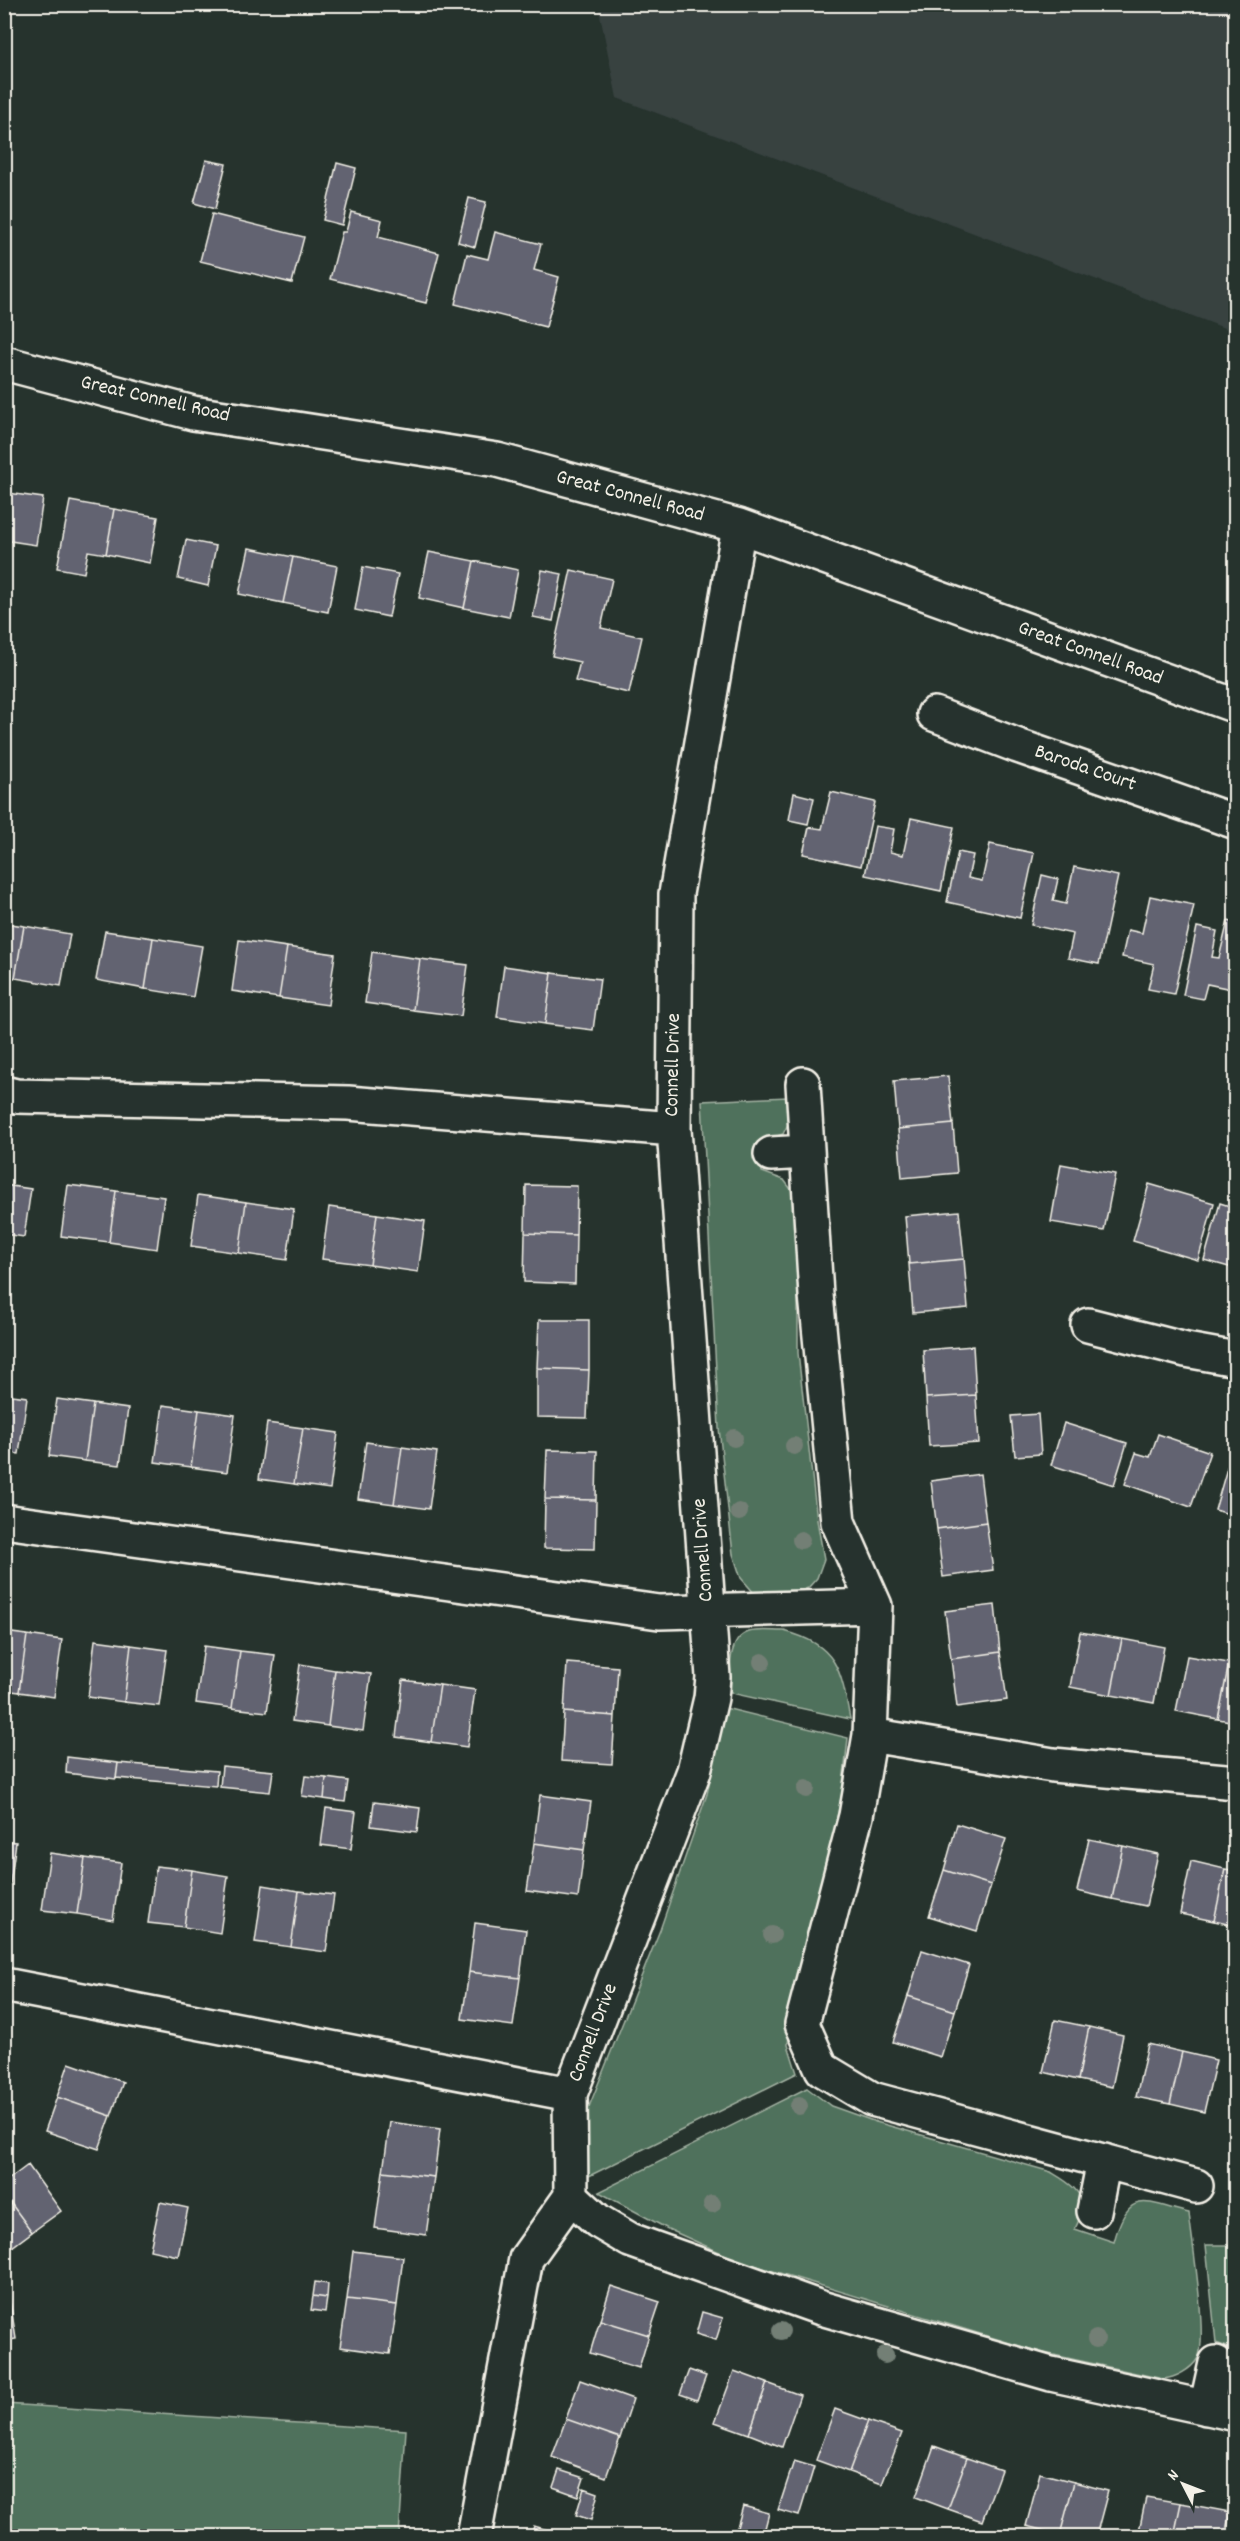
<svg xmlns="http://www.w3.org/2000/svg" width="1240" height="2541" viewBox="0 0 1240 2541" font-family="Dekko,sans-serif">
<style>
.built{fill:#384241}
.green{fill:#50715b;stroke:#a2b1a2;stroke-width:1.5}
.building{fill:#626471;stroke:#f4f1e8;stroke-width:1.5}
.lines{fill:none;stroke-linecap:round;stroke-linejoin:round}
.minor-casing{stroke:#f4f1e8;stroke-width:38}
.minor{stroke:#26332d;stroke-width:33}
.tree{fill:#737f75}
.labels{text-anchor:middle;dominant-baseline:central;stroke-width:4.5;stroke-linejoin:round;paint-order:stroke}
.street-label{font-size:21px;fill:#f4f1e8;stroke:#26332d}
</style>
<rect width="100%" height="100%" fill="#26332d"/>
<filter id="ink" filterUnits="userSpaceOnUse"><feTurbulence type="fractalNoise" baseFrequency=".0167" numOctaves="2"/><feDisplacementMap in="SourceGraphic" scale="12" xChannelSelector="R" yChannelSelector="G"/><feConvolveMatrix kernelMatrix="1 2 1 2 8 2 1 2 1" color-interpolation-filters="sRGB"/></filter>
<g filter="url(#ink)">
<path class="built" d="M598,5H1235V332L617,98Z"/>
<path class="green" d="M788,1097L791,1118L783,1134L759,1142L762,1172L784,1180L793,1192L798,1271V1353L817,1520L824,1559L817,1578L808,1588L776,1601L756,1595L741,1578L733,1554L719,1428L702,1101Z
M784,1631C837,1645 841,1669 850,1719L731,1693C730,1675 726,1639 749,1632C759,1629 773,1631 784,1631Z
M725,1708L848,1738L842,1793L824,1881L791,2014L788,2045L797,2073L587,2177L582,2124L660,1930L707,1794Z
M807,2088L831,2106L876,2122L1051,2172C1066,2181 1085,2191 1082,2211C1081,2217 1077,2224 1075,2229L1114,2242C1128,2187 1145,2202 1189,2213C1192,2241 1208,2338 1198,2358C1191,2370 1175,2378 1163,2379L1040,2352L737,2260L668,2229L599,2192Z
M1206,2245H1235V2372L1233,2349L1216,2343Z
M5,2404L406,2430L399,2536H5Z"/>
<path class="building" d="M206,160L226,164L215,209L194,203Z
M337,163L356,168L342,225L323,220Z
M469,198L486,202L475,247L458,242Z
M351,212L382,220L378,237L439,253L426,303L330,279L342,232H346Z
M212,214L304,237L292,283L200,261Z
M495,232L541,244L534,270L559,277L546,327L455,304L467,254L488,259Z
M8,493L43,498L36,545L4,540Z
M70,501L114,509L106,554L88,551L84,573L57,568Z
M114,509L158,517L150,563L106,554Z
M186,540L216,546L208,586L178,579Z
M249,548L293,557L283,603L239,594Z
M429,552L474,561L464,608L419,598Z
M293,557L337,566L328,612L283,603Z
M474,561L518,570L509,617L464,608Z
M363,567L398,574L389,617L355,610Z
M542,570L562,574L553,621L533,617Z
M571,570L612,579L601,628L642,637L629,693L575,681L580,662L552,656Z
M831,792L875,802L861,866L803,854L809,827L822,829Z
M794,793L814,798L808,824L789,820Z
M911,818L954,827L941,891L865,875L875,826L894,829L890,852L903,855Z
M990,844L1034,853L1020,918L947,902L958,852L973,855L968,878L982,881Z
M1074,867L1118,876L1099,964L1068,958L1073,934L1031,925L1042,875L1058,879L1053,901L1066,904Z
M1150,896L1194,905L1174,994L1148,989L1154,964L1122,957L1128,930L1142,933Z
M1228,921L1236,923V990L1207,984L1203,999L1183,995L1197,927L1217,931L1212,957L1219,958Z
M4,923L24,926L15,978L4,977Z
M24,926L70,934L61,986L15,978Z
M105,931L153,938L145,989L96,980Z
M153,938L202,946L193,997L145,989Z
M239,940L287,947L279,998L232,991Z
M287,947L335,954L328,1005L279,998Z
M372,952L420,959L413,1010L365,1003Z
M420,959L468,965L461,1016L413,1010Z
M504,966L552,973L545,1024L497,1017Z
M552,973L600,979L593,1030L545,1024Z
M948,1076L953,1124L898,1129L894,1081Z
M953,1124L957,1173L902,1178L898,1129Z
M1061,1164L1115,1174L1104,1231L1051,1222Z
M1149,1184L1214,1203L1198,1260L1133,1241Z
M4,1185L31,1189L24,1237L4,1234Z
M68,1185L116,1191L109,1242L61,1236Z
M526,1185L577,1186L576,1235L525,1233Z
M116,1191L164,1197L157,1249L109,1242Z
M198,1195L246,1202L239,1253L191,1246Z
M246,1202L294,1209L287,1260L239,1253Z
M1220,1203L1236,1208V1269L1204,1260Z
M329,1207L377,1214L370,1265L322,1259Z
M959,1211L964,1259L909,1264L905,1216Z
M377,1214L425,1221L418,1272L370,1265Z
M525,1233L576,1235L575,1284L524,1282Z
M964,1259L968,1308L913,1313L909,1264Z
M539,1320H589V1370L537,1368Z
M973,1346L976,1395L926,1398L923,1350Z
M537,1368L589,1370L587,1418L537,1417Z
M4,1394L27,1397L19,1454L4,1452Z
M976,1395L979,1443L929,1446L926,1398Z
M57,1399L93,1404L85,1461L49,1456Z
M93,1404L128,1409L120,1465L85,1461Z
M163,1405L199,1410L191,1467L155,1462Z
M199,1410L235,1415L227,1472L191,1467Z
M1038,1414L1041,1454L1015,1456L1011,1416Z
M267,1423L303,1428L294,1484L259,1479Z
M1064,1423L1127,1443L1114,1485L1051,1465Z
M303,1428L338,1433L330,1489L294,1484Z
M1158,1434L1210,1452L1191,1507L1125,1484L1136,1453L1150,1457Z
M366,1442L402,1447L394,1504L358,1499Z
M402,1447L437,1452L429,1509L394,1504Z
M547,1450L597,1451L596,1500L545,1499Z
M1231,1454L1236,1455V1516L1215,1510Z
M980,1474L986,1522L937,1529L931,1481Z
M545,1499L596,1500L595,1549L544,1548Z
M986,1522L993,1570L943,1577L937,1529Z
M995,1605L1000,1652L951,1659L945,1611Z
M4,1632L27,1635L19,1692L4,1690Z
M1080,1632L1122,1639L1111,1695L1070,1687Z
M27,1635L62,1640L54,1697L19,1692Z
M1122,1639L1164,1647L1154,1703L1111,1695Z
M95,1640L131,1645L124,1702L88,1697Z
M131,1645L167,1650L159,1706L124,1702Z
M204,1646L240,1651L232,1708L196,1703Z
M240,1651L275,1655L267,1712L232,1708Z
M1000,1652L1007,1700L957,1707L951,1659Z
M1187,1656L1229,1663L1218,1719L1176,1711Z
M567,1663L618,1667L615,1716L564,1712Z
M1229,1663L1236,1664V1722L1218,1719Z
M300,1664L335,1670L328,1726L292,1721Z
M335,1670L371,1674L363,1731L328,1726Z
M403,1680L440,1685L431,1742L396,1737Z
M440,1685L475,1690L467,1747L431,1742Z
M564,1712L615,1716L612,1764L561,1761Z
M67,1757L118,1763L116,1779L66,1773Z
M118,1763L217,1771L216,1786L116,1778Z
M222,1766L273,1771L270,1792L220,1787Z
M305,1776L326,1778L324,1799L302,1796Z
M326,1778L348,1781L345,1802L324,1799Z
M540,1795L591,1802L584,1850L534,1843Z
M374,1802L420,1808L417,1832L371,1826Z
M326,1808L356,1812L351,1849L321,1845Z
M957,1824L1006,1839L991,1885L944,1870Z
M1089,1839L1123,1846L1112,1899L1077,1891Z
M4,1841L16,1842L8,1899L4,1898Z
M534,1843L584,1850L578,1898L527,1891Z
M1123,1846L1158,1854L1146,1906L1112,1899Z
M50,1853L85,1858L77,1914L42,1910Z
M85,1858L121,1863L113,1920L77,1914Z
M1191,1861L1225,1869L1214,1921L1180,1914Z
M156,1866L192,1870L184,1927L148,1923Z
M1225,1869L1236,1871V1926L1214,1921Z
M192,1870L228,1876L220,1933L184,1927Z
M944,1870L991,1885L977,1931L929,1916Z
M263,1885L299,1891L291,1947L255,1942Z
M299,1891L334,1895L326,1952L291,1947Z
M475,1923L526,1930L520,1978L469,1972Z
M922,1950L969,1965L955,2011L908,1996Z
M469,1972L520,1978L513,2026L462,2019Z
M908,1996L955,2011L941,2057L893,2042Z
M1055,2020L1089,2027L1078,2080L1043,2072Z
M1089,2027L1123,2035L1112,2087L1078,2080Z
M1148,2044L1182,2052L1170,2104L1136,2097Z
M1182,2052L1216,2060L1204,2112L1170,2104Z
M69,2063L123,2082L111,2116L57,2097Z
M57,2097L111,2116L99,2149L45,2131Z
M390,2122L440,2129L434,2177L383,2171Z
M28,2165L61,2211L32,2232L4,2194V2183Z
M383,2171L434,2177L426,2235L375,2228Z
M4,2194L32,2232L4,2253Z
M160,2202L188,2208L178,2256L150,2250Z
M353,2251L403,2257L397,2305L347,2299Z
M5,2269L16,2339L4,2341V2269Z
M315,2282L328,2284L327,2298L313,2296Z
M611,2286L660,2302L649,2335L600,2320Z
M313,2296L327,2298L325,2312L311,2310Z
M347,2299L397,2305L390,2354L340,2347Z
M702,2312L723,2318L716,2340L696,2334Z
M600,2320L649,2335L639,2368L590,2353Z
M689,2370L706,2376L697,2400L680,2394Z
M734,2371L767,2383L749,2434L715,2422Z
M580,2380L633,2399L620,2438L566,2419Z
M767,2383L800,2395L782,2447L749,2434Z
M835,2409L868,2421L849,2472L816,2460Z
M566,2419L620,2438L606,2477L552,2457Z
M868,2421L902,2433L882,2484L849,2472Z
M934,2446L967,2458L948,2509L916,2497Z
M967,2458L1001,2470L982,2521L948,2509Z
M794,2461L814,2467L799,2516L778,2510Z
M559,2470L584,2478L578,2496L553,2487Z
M1040,2473L1074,2482L1060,2535L1026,2526Z
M1074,2482L1108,2491L1096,2536L1060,2535Z
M584,2488L598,2493L591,2520L576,2515Z
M1146,2497L1181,2503L1174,2536H1138Z
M1181,2503L1230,2512L1225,2536H1174Z
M743,2506L769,2513L763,2536L736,2531Z
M534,2526L568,2536H531Z"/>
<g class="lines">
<defs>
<path id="minor" d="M4,363L193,413L497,460L739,526L1236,706
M934,714L1018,746L1236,822
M803,1084L816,1295L838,1522L875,1606L870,1735L856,1816L802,2024L822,2069L872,2099L1196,2186
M4,1093L16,1096L348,1103L674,1129
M771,1154L807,1152
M1088,1325L1186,1350L1236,1359
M4,1521L659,1612L875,1606
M870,1735L1053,1765L1236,1782
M4,1985L570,2094
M571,2196L598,2221L630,2240L821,2308L1051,2374L1236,2414
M1094,2211L1104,2161
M1206,2408L1216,2363
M474,2536L526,2259L571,2196L570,2094L694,1771L711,1698L713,1677L674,1129L676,894L739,526"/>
</defs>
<use href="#minor" class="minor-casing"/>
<use href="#minor" class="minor"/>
</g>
<g class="tree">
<circle cx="734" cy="1438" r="9"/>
<circle cx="794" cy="1446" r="9"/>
<circle cx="739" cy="1512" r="9"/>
<circle cx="801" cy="1540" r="9"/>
<circle cx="762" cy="1662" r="9"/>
<circle cx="806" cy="1789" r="9"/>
<circle cx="772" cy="1935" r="9"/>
<circle cx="799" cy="2106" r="9"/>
<circle cx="712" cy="2204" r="9"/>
<circle cx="781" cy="2331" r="9"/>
<circle cx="1096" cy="2339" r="9"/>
<circle cx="885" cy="2355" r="9"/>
</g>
</g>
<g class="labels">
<g class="street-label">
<text transform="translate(155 400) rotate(13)">Great Connell Road</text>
<text transform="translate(630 497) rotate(15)">Great Connell Road</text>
<text transform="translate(1090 654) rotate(20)">Great Connell Road</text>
<text transform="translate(1085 769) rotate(19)">Baroda Court</text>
<text transform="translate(674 1065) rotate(-89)">Connell Drive</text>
<text transform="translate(704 1550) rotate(-94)">Connell Drive</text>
<text transform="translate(594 2033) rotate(-69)">Connell Drive</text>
</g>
</g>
<rect width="1240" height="2541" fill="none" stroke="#26332d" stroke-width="24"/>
<rect x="12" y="12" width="1216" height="2517" fill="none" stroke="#f4f1e8" stroke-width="2" filter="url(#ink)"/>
<g transform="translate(1183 2484) rotate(312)" stroke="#26332d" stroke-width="4.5" paint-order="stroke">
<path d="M0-4.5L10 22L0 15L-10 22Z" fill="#f4f1e8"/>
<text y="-9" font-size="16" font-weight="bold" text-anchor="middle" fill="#f4f1e8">N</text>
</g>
</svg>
